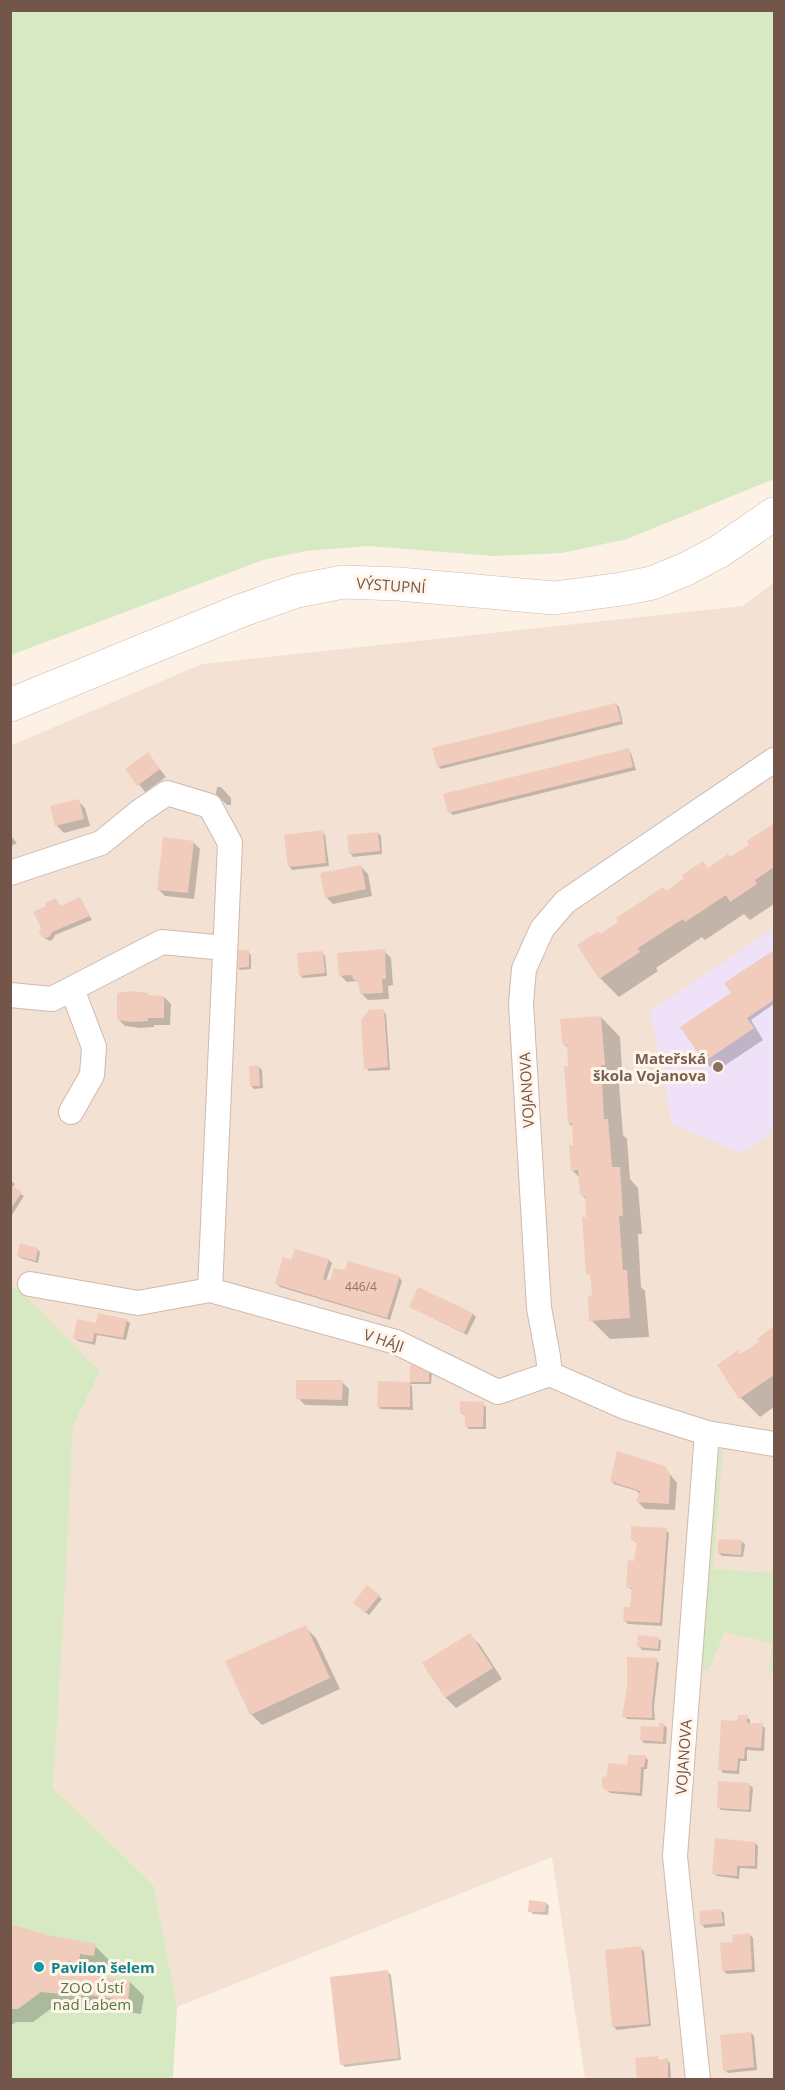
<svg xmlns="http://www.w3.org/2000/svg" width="785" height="2090" viewBox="0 0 785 2090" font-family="'Open Sans',sans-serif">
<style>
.residential{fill:#f3e2d3}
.education{fill:#eee1f8}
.green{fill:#d6e9c3}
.shadow{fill:#0003}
.building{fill:#f1ccbc}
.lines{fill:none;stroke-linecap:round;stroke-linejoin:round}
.street-casing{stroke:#cfb9ae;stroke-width:26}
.secondary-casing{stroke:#d2b9ab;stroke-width:34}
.street{stroke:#fff;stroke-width:24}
.secondary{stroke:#fff;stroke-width:33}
.education-dot{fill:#8d6e63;stroke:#fff5ea;stroke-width:2}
.culture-dot{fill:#0f9aa8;stroke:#fff5ea;stroke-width:2}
.labels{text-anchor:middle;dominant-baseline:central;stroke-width:6;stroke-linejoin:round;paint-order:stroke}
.number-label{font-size:12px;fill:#937366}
.street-label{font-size:15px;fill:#74554a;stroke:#fff5ea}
.education-label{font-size:15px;font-weight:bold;fill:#785e54;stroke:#fff5ea;text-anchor:end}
.culture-label{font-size:15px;font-weight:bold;fill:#0d838f;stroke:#fff5ea;text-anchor:start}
.park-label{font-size:15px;fill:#577942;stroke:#fff5ea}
</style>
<rect width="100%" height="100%" fill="#fcf1e4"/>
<path class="residential" d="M774,582V2079H585L552,1857L177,2007L154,1886L53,1788L73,1426L100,1372L11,1329L10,746L202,664L743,606Z"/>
<path class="education" d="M774,928V1131L741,1153L672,1124L650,1011Z"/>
<path class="green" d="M11,10L774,11V479L627,539L562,553L494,556L368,546L306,551L263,560L11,655Z
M11,1286L24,1294L100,1372L73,1426L64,1607L53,1788L154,1886L177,2007L173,2079L11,2080Z
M723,1449L713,1569L774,1573V1673H769L772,1643L725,1632L708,1670L695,1671L716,1451Z"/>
<path class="shadow" d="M616,704L619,707L623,724L441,769L438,766Z
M628,750L631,753L636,770L453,815L450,812Z
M148,754L166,777L145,792L127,769Z
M217,787H221L231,798V805H227L216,794Z
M78,801L85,808L90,826L64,833L57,826Z
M774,825V904L750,920L744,914L705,940L702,937L656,968L658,971L619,997L600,978V935L666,892L730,858L750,845L749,842Z
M322,832L325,835L329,866L292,870L289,866Z
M378,833L381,836L382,854L353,857L350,853Z
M10,835L17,843L10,847Z
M193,842L200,849L194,899L165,896L158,889Z
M361,867L368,874L372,896L333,904L326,897Z
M80,898L92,920L55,935L53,939L50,941L46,939L42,936L56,900L61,907Z
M384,951L391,958L393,985L388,986L389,999L368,1000L361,993L360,984L357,981L347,982L340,975Z
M248,952L251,955V969L240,970L237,967Z
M774,952V1004L751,1020L763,1040L715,1072L705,1061L735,999L726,984Z
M322,953L325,956L327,976L303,978L300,975Z
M149,997H164L171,1004L170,1025H154V1027L140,1028L125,1026L118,1019Z
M383,1011L386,1014L390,1070L369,1071L366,1068Z
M601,1017L620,1037L623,1084H619L623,1135L627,1139L630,1179L638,1188L642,1234H638L641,1287L645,1291L649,1337L610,1339L591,1320L593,1297L592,1277L588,1273L586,1199L582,1195L581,1179L572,1170L575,1147L573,1127L569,1123L568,1048L564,1044Z
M259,1067L262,1070L263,1088L254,1089L251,1086Z
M10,1180L15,1184L12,1188L24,1196L12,1215Z
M37,1249L40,1252L38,1263L21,1258L18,1255Z
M329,1260L332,1263L326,1281L399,1277L402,1281L390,1320L280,1287L277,1284L292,1262Z
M419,1289L473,1314L476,1317L467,1335L414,1309Z
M126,1320L130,1323L126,1340L97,1335L95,1345L78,1341L75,1338L97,1325Z
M774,1328V1407L760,1417L741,1398L719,1365L740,1355L761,1342L759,1339Z
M411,1367L432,1371L431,1384H410L412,1386L413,1410L381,1409L378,1406L379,1382L411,1383Z
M342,1382L349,1389L348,1406L305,1405L298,1398Z
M483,1404L486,1407V1429H469L466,1426V1416L461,1413Z
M664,1467L677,1483L675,1510L645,1509L638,1502L640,1495L637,1491L614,1484L611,1480Z
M666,1530L669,1533L662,1626L628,1624L625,1621L631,1609L633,1590L627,1587L636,1562L638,1543L633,1540Z
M742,1541L745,1545L743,1557L722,1556L719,1553Z
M368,1587L382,1599L369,1615L358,1606Z
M305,1627L316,1638L340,1689L262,1725L251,1714Z
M470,1635L480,1645L502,1679L456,1708L446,1698L424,1663Z
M658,1638L661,1641L660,1651L642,1650L639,1646Z
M656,1660L659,1663L654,1707L655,1720L627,1719L624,1716L628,1687Z
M747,1717L750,1720V1724L762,1725L765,1728L764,1751L747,1750V1761H740L739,1774L723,1773L720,1769L739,1723Z
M664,1725L667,1728L666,1744L644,1743L641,1739Z
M645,1757L648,1760L647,1769H644L642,1796L610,1793L603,1786Z
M750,1785L753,1788L751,1812L721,1810L718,1807Z
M755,1843L758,1846L757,1869L740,1868L739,1879L717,1876L714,1873Z
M546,1903L549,1906L548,1915L533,1914L530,1911Z
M720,1910L724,1913L725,1926L705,1928L702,1925Z
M10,1925L48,1936L95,1946L109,1960L107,1969L94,1967L93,1977L130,1982L144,1996L141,2014L96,2007L95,2009L56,2005L33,2022H16L10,2026Z
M750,1935L753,1938L755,1972L727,1974L724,1971L735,1943Z
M640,1948L644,1951L651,2026L617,2030L614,2027Z
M388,1972L391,1975L401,2060L345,2067L342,2064Z
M751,2033L754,2036L757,2070L728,2073L725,2070Z
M657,2058L660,2061L667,2060L670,2063L671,2080H640L639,2078Z"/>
<path class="building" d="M616,703L621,721L437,767L432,748Z
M629,748L633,767L448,813L443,794Z
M148,752L160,769L137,786L125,769Z
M79,799L84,819L55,826L50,806Z
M774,823V867L755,880L757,884L730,902L726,895L685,922L683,919L638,948L640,952L599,979L577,945L598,931L600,934L618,922L616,918L663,887L666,891L684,878L682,875L703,861L708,868L728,854L730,857L749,845L747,841Z
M323,830L326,863L288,867L284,835Z
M378,832L380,851L349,854L347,835Z
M163,837L194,841L188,893L157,890Z
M361,865L366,889L325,898L320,873Z
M80,897L90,916L52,932L50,936L46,938L41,936L39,932L41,928L33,912L46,906L45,903L56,898L60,906Z
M385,949L386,979H382L383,993L360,994L358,981L354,980L351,975L339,976L337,953Z
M235,950H249V967L236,968Z
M774,950V1000L747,1018L754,1028L704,1062L680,1027L731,993L724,983Z
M323,951L325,973L299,976L297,953Z
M131,991L148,993V995L164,996V1018H148V1021L133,1022L117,1020V993Z
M384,1009L388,1067L364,1069L361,1020L369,1010Z
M601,1016L605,1065H601L604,1119H608L612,1167H620L623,1216H619L623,1270H627L630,1318L589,1321L588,1296H592L590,1275L586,1274L582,1217H586L585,1196L580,1195L578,1170L571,1171L569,1145L573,1146L572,1123H568L564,1066H568L567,1045L562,1044L560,1019Z
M259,1065L260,1086H250L249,1066Z
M10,1185L22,1192L10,1210Z
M20,1243L38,1248L36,1261L17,1256Z
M295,1249L329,1259L323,1279L330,1281L334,1268L345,1270L348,1261L400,1276L387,1318L275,1284L283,1257L291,1260Z
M418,1287L473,1313L464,1333L409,1307Z
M98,1313L127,1319L123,1338L94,1333L93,1342L73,1339L77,1319L96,1323Z
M774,1326V1375L739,1399L717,1365L738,1350L740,1354L759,1342L757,1339Z
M410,1365L429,1367V1382H410Z
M296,1380H343L342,1400L296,1399Z
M378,1381L410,1382V1407H377Z
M460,1401L484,1402L483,1427H465V1414L460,1413Z
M617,1451L665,1466L670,1474L669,1504L636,1502L640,1491L610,1481Z
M631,1526L667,1528L660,1623L623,1621L624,1607H630L631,1597L632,1588H626L628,1560L634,1561L637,1541H631Z
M719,1539L742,1540L741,1555L717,1553Z
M367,1585L380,1595L365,1613L353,1603Z
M306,1625L330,1678L250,1715L225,1661Z
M470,1633L493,1668L445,1698L422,1663Z
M638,1635L659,1637L658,1649L637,1647Z
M627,1657L657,1658L652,1703V1718L622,1717L627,1687Z
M738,1715H748L747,1723H763L761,1748L745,1747L744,1759L738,1758L737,1771L718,1770L721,1720L737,1721Z
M659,1723H664L663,1742L640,1740L641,1726L659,1727Z
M628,1755H646L644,1767H641L640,1793L606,1791L602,1786V1778L607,1775L608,1763L627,1765Z
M718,1781L750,1783L749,1810L717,1808Z
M715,1838L755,1842V1866H737V1876L712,1874Z
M529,1900L546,1902L545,1912H528Z
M721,1909L723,1923L700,1925L699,1911Z
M10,1924L48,1935L96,1944L94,1956L80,1954L79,1963L68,1961L66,1971L130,1981L128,2001L82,1994V1996L41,1992L18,2009H10Z
M750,1933L752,1969L722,1971L720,1943L733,1942L732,1935Z
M641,1946L649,2024L612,2027L605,1950Z
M388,1970L399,2058L340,2065L330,1977Z
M751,2032L754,2067L723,2071L720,2035Z
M658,2056V2060L668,2058V2079L637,2078L635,2058Z"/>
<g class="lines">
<defs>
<path id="street" d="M774,760L565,902L542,929L524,969L521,1003L539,1308L548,1356L550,1374L625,1407L707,1433L774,1444
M10,873L101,843L139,812L167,793L210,806L230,843L210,1290
M10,995L52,999L162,942L225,948
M71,1112L92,1075L94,1047L72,989
M30,1284L138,1303L210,1290L396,1342L498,1392L550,1374
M698,2080L675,1856L707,1433"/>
<path id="secondary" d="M10,705L240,611L297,591L343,582L399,584L554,598L622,589L652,583L686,569L720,551L774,514"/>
</defs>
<use href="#street" class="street-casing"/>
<use href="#secondary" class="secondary-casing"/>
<use href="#street" class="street"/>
<use href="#secondary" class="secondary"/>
</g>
<circle class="education-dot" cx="718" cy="1067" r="6"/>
<circle class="culture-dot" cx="39" cy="1967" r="6"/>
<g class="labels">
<g class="number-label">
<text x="361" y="1286">446/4</text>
</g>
<g class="street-label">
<text transform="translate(391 585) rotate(4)">VÝSTUPNÍ</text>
<text transform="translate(526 1090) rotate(-93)">VOJANOVA</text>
<text transform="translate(384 1340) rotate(19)">V HÁJI</text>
<text transform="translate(683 1757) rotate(-86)">VOJANOVA</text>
</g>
<g class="education-label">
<text x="706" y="1058">Mateřská<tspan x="706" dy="17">škola Vojanova</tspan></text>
</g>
<g class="culture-label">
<text x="51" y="1967">Pavilon šelem</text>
</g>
<g class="park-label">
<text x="92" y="1987">ZOO Ústí<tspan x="92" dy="17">nad Labem</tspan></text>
</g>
</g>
<rect width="785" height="2090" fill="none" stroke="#74554a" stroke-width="24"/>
</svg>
